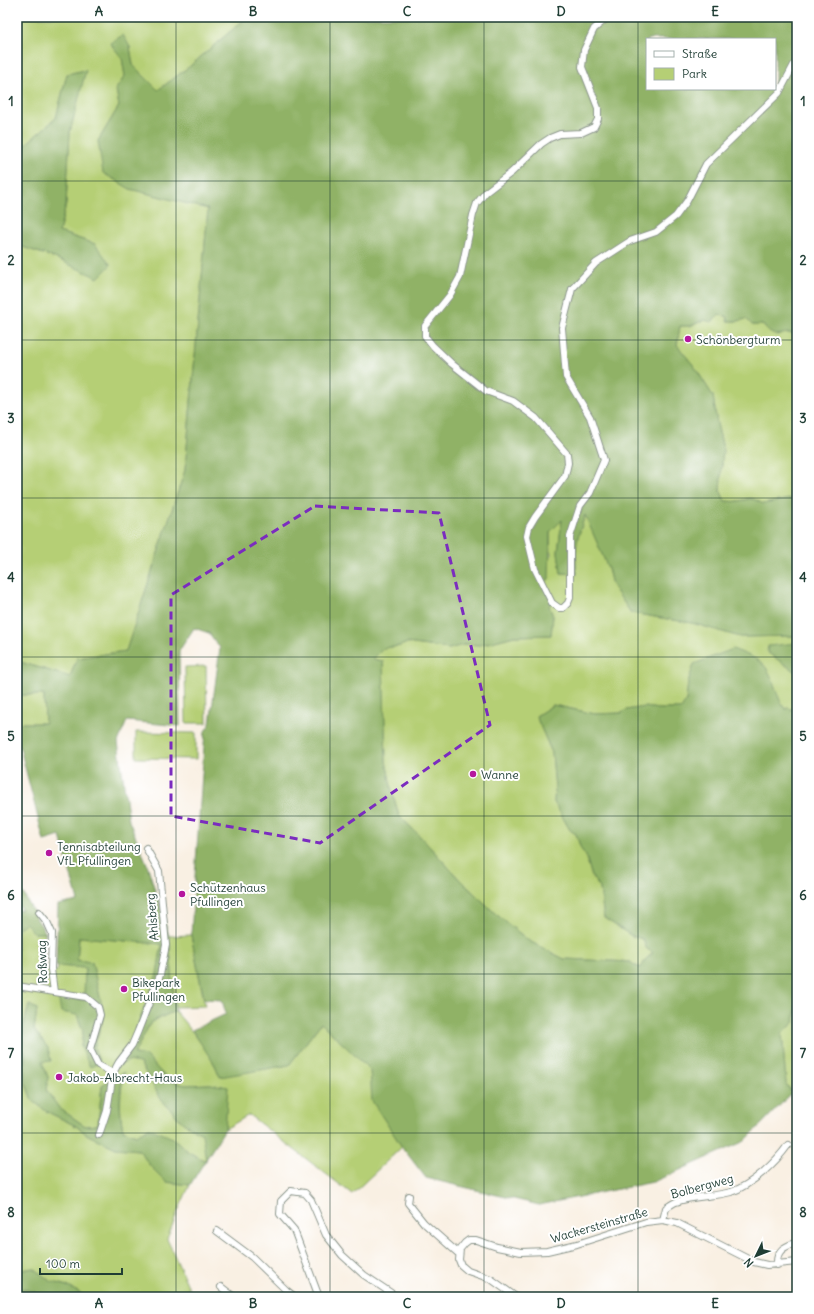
<svg xmlns="http://www.w3.org/2000/svg" width="814" height="1314" viewBox="0 0 814 1314" font-family="Delius,sans-serif">
<style>
.green{fill:#b5cf75;stroke:#6a8654}
.forest{fill:#90b266;stroke:#58784d;fill-rule:evenodd}
.lines{fill:none;stroke-linecap:round;stroke-linejoin:round}
.street-casing{stroke:#8c968c;stroke-width:8}
.street{stroke:#fff;stroke-width:6}
.marked{fill:none;stroke:#7b2cbf;stroke-width:3;stroke-dasharray:8 5;stroke-linejoin:round}
.grid{fill:none;stroke:#1f3d34;stroke-width:1;stroke-opacity:0.55}
.poi-dot{fill:#b5179e;stroke:#fff;stroke-width:1.5}
.labels{text-anchor:middle;dominant-baseline:central;stroke-width:4;stroke-linejoin:round;paint-order:stroke}
.poi-label{font-size:12px;fill:#1f3d34;stroke:#fff;text-anchor:start}
.street-label{font-size:12px;fill:#1f3d34;stroke:#fff}
.neatline{fill:none;stroke:#1f3d34;stroke-width:1.5}
.grid-label{font-size:13px;text-anchor:middle;font-weight:bold;fill:#1f3d34}
</style>
<rect width="100%" height="100%" fill="#fff"/>
<filter id="ink" filterUnits="userSpaceOnUse"><feTurbulence type="fractalNoise" baseFrequency=".025" numOctaves="2"/><feDisplacementMap in="SourceGraphic" scale="8" xChannelSelector="R" yChannelSelector="G"/><feConvolveMatrix kernelMatrix="1 2 1 2 8 2 1 2 1" color-interpolation-filters="sRGB"/></filter>
<filter id="wash" filterUnits="userSpaceOnUse"><feTurbulence type="fractalNoise" baseFrequency=".012" numOctaves="4" result="noise"/><feDisplacementMap in="SourceGraphic" scale="16" xChannelSelector="R" yChannelSelector="G"/><feGaussianBlur stdDeviation="0.9" result="paint"/><feColorMatrix in="noise" values="0 0 0 0 0 0 0 0 0 0 0 0 0 0 0 0 0 1.4 0 .05"/><feComposite in="paint" operator="in"/></filter>
<g filter="url(#wash)">
<rect width="100%" height="100%" fill="#f9f0e3"/>
<path class="green" d="M17,17H247L189,67L158,90L133,65L130,47L122,58L125,76L116,89L119,106L98,141L130,189L208,209L185,470L126,651L77,658L70,677L17,661V245L55,258L95,244L59,232L66,204L70,132L85,70L67,74L56,118L17,152Z
M719,314L728,317L727,321H738L746,319L752,325H763C776,344 783,328 797,335V496L795,498L763,504C750,496 751,498 738,501C734,502 729,501 725,501L720,490L723,449L717,424L713,396L694,366L677,345L680,326H690Z
M585,514L608,568L612,585L631,613L692,623L740,637L795,636L797,634V643L767,652L797,673V711L788,708L785,709L781,704L767,669L688,682L686,701L682,709H658L645,707L626,710L622,713L595,714L553,705L536,716L552,753L555,788L554,802L570,830L576,834L581,849L586,856L592,877L600,888L604,918L632,936L643,939L646,948L653,953L645,960L642,968L633,965L631,962L564,959L529,941L496,914L460,880L417,833L399,816L392,791L386,761L383,661L373,659L384,648L400,646L407,643L449,649L466,644L480,645L514,636L551,635L553,616L549,606L544,583L551,555L550,532L562,519L558,552L561,573L577,574L576,563V545Z
M206,666L207,723H186L185,667Z
M17,695H44L45,723H17Z
M136,732L196,733V759L136,758Z
M26,922L34,933H46L44,939V971H57L58,966L85,968L84,1000L58,997L77,1015L83,1031L81,1047L94,1048L104,1015L92,962L77,961L79,937L162,944L157,974L131,1043L113,1068L128,1061L140,1063L161,1099L183,1123L203,1134L206,1161L190,1153L173,1138L136,1135L123,1130C119,1110 120,1092 124,1073L102,1085L98,1125L85,1126L59,1108L46,1090L48,1077L42,1062L48,1048L34,1030L37,1009L29,1005L23,1028L25,1056L24,1079L32,1100L46,1111L76,1126L88,1135L116,1148L139,1150L151,1167L166,1182L190,1185L178,1211L167,1239L193,1297H87L67,1286L50,1281L34,1268L17,1271V929Z
M191,935L205,1006L175,1007L169,936Z
M797,995V1098L786,1084L782,1033L794,1023Z
M175,1011C192,1031 210,1052 220,1076L289,1065L321,1023L370,1070L373,1101L402,1147L352,1194L249,1115L225,1129L227,1087L210,1084L185,1085L169,1081L146,1056L134,1054L151,1022Z
M17,1289H24L50,1297H17Z"/>
<path class="forest" d="M247,17H259L270,20L276,17H797V335C783,328 776,344 763,325H752L746,319L738,321H727L728,317L719,314L712,322L704,320L690,326H680L677,345L694,366L713,396L717,424L723,449L720,490L725,501C729,501 734,502 738,501C752,499 750,496 763,504L795,498L797,496V634L796,636L740,637L692,623L631,613L612,585L608,568L585,515C578,537 573,549 577,574L561,573L558,552L562,520L550,532L549,579L544,583L554,601L549,606L553,616L551,635L514,636L480,645L466,644L449,649L407,643L400,646L384,648L373,659L383,661L386,761L392,791L399,816L417,833L460,880L496,914L529,941L564,959L631,962L633,965L641,968L645,960L653,953L646,948L643,939L632,936L604,918L600,888L592,877L586,856L581,849L576,834L570,830L554,802L555,788L552,753L536,716L553,705L595,714L622,713L626,710L645,707L658,709H681L686,701L688,682L694,664L733,649C744,654 760,658 767,669C775,681 776,697 785,709L788,708L797,711V995L794,1023L782,1033L786,1084L792,1093L745,1141L653,1182L539,1205L426,1178L402,1147L372,1101L370,1070L321,1023L289,1065L220,1077L215,1065L192,1030L226,1014L222,1000L204,999L191,935L205,731L210,724L220,648L209,633L194,628L179,651L180,726L127,721L118,742L129,821L147,864L169,936L175,1011L151,1022L134,1054L146,1056L169,1081L185,1085L210,1084L228,1087L225,1129L190,1185L166,1182L151,1167L139,1150L116,1148L88,1135L76,1126L46,1111L32,1100L24,1079L25,1056L23,1028L29,1005L37,1009L34,1030L48,1048L51,1061L42,1062L48,1077L46,1090L59,1108L85,1126L98,1125L102,1085L124,1072C119,1091 119,1111 123,1130L136,1135L149,1128L173,1138L190,1153L206,1161L202,1134L183,1123L161,1099L140,1063L128,1061L112,1069L131,1043L157,974L162,944L79,937L77,960L92,962L104,1015L94,1048L100,1063L90,1067L81,1047L83,1031L77,1015L61,1012L58,997L84,1000L85,968L56,966L58,905L78,901L60,836L44,841L18,740H17V723H45L44,695H17V661L70,677L77,658L126,651L185,470L208,209L130,189L103,173L98,141L119,106L116,89L125,76L122,58L110,43L123,35L130,47L133,65L158,90L189,67ZM647,39H775V89H647Z
M86,70L70,132L66,204L59,232L95,244L111,265L98,278L55,258L17,245V152L56,118L67,74Z
M797,643V673L767,652L768,646Z
M23,893L38,921L46,933H34L26,923L17,929V910H22L17,904V898Z
M34,1268L50,1281L67,1286L87,1297H48L25,1289H17V1271Z"/>
</g>
<g filter="url(#ink)">
<g class="lines">
<defs>
<path id="street" d="M608,17L594,29L584,50L582,67L598,108V119L594,127L581,133L560,134L550,138L541,144L512,172L486,192L477,203L473,215L460,277L450,295L425,326V336L433,346L452,364L486,391L513,401L536,418L567,454L568,463L565,476L535,517L529,527L527,536L535,569L552,603L559,608H563L568,603L570,598V537L580,506L590,493L604,460L590,417L566,377L562,328L572,289L596,263L630,241L656,232L676,216L687,201L706,164L779,93L797,59
M39,912L47,922L52,933L51,969L54,992
M17,986L86,997L98,1007L100,1015L90,1049L98,1065L113,1073
M99,1135L107,1111L113,1073L119,1062L132,1045L138,1031L160,975L166,945L159,871L146,848
M409,1196L408,1203L424,1223L459,1254
M663,1220L666,1208C669,1206 673,1203 676,1202C694,1195 714,1197 731,1192C752,1185 776,1162 788,1145
M217,1231L252,1257L286,1290L295,1297
M777,1265C776,1250 784,1247 797,1242
M221,1287L234,1297
M319,1297L294,1230L280,1214L281,1201L291,1191L305,1193L311,1200L326,1235L342,1255L364,1275L397,1297
M516,1297L491,1279L468,1271L461,1265L459,1260L460,1249L465,1243L469,1240H476L497,1247L521,1252L547,1251L577,1244L646,1222L663,1220L677,1223L754,1262L767,1265L797,1262"/>
</defs>
<use href="#street" class="street-casing"/>
<use href="#street" class="street"/>
</g>
</g>
<path class="marked" d="M315,506L439,513L490,725L320,843L171,816V595Z"/>
<path class="grid" d="M176,17V1297M330,17V1297M484,17V1297M638,17V1297M17,181H797M17,340H797M17,498H797M17,657H797M17,816H797M17,974H797M17,1133H797"/>
<g class="poi-dot">
<circle cx="688" cy="339" r="4"/>
<circle cx="473" cy="774" r="4"/>
<circle cx="49" cy="853" r="4"/>
<circle cx="182" cy="894" r="4"/>
<circle cx="124" cy="989" r="4"/>
<circle cx="59" cy="1077" r="4"/>
</g>
<g class="labels">
<g class="poi-label">
<text x="696" y="339">Schönbergturm</text>
<text x="481" y="774">Wanne</text>
<text x="57" y="846">Tennisabteilung<tspan x="57" dy="14">VfL Pfullingen</tspan></text>
<text x="190" y="887">Schützenhaus<tspan x="190" dy="14">Pfullingen</tspan></text>
<text x="132" y="982">Bikepark<tspan x="132" dy="14">Pfullingen</tspan></text>
<text x="67" y="1077">Jakob-Albrecht-Haus</text>
</g>
<g class="street-label">
<text transform="translate(152 917) rotate(-95)">Ahlsberg</text>
<text transform="translate(42 962) rotate(-92)">Roßwag</text>
<text transform="translate(702 1186) rotate(-15)">Bolbergweg</text>
<text transform="translate(599 1225) rotate(-16)">Wackersteinstraße</text>
</g>
</g>
<rect width="814" height="1314" fill="none" stroke="#fff" stroke-width="44"/>
<rect x="646" y="38" width="130" height="52" fill="#ffffff" stroke="#a5b1ae"/>
<rect x="654" y="51" width="20" height="6" fill="#ffffff" stroke="#a5b1ae"/>
<text x="682" y="58" font-size="12" fill="#1f3d34">Straße</text>
<rect x="654" y="68" width="20" height="12" fill="#b5cf75" stroke="#a5b1ae"/>
<text x="682" y="78" font-size="12" fill="#1f3d34">Park</text>
<g transform="translate(756 1256) rotate(227)" stroke="#ffffff" stroke-width="3" paint-order="stroke">
<path d="M0-3L7 15L0 10L-7 15Z" fill="#1f3d34"/>
<text y="-6" font-size="11" font-weight="bold" text-anchor="middle" fill="#1f3d34">N</text>
</g>
<path d="M40 1268v6h82v-6" fill="none" stroke="#1f3d34" stroke-width="2"/>
<text x="46" y="1268" font-size="12" fill="#1f3d34" stroke="#ffffff" stroke-width="3" paint-order="stroke">100 m</text>
<rect x="22" y="22" width="770" height="1270" class="neatline"/>
<g class="grid-label">
<text x="99" y="16">A</text>
<text x="253" y="16">B</text>
<text x="407" y="16">C</text>
<text x="561" y="16">D</text>
<text x="715" y="16">E</text>
<text x="11" y="106">1</text>
<text x="803" y="106">1</text>
<text x="11" y="265">2</text>
<text x="803" y="265">2</text>
<text x="11" y="423">3</text>
<text x="803" y="423">3</text>
<text x="11" y="582">4</text>
<text x="803" y="582">4</text>
<text x="11" y="741">5</text>
<text x="803" y="741">5</text>
<text x="11" y="900">6</text>
<text x="803" y="900">6</text>
<text x="11" y="1058">7</text>
<text x="803" y="1058">7</text>
<text x="11" y="1217">8</text>
<text x="803" y="1217">8</text>
<text x="99" y="1308">A</text>
<text x="253" y="1308">B</text>
<text x="407" y="1308">C</text>
<text x="561" y="1308">D</text>
<text x="715" y="1308">E</text>
</g>
</svg>
